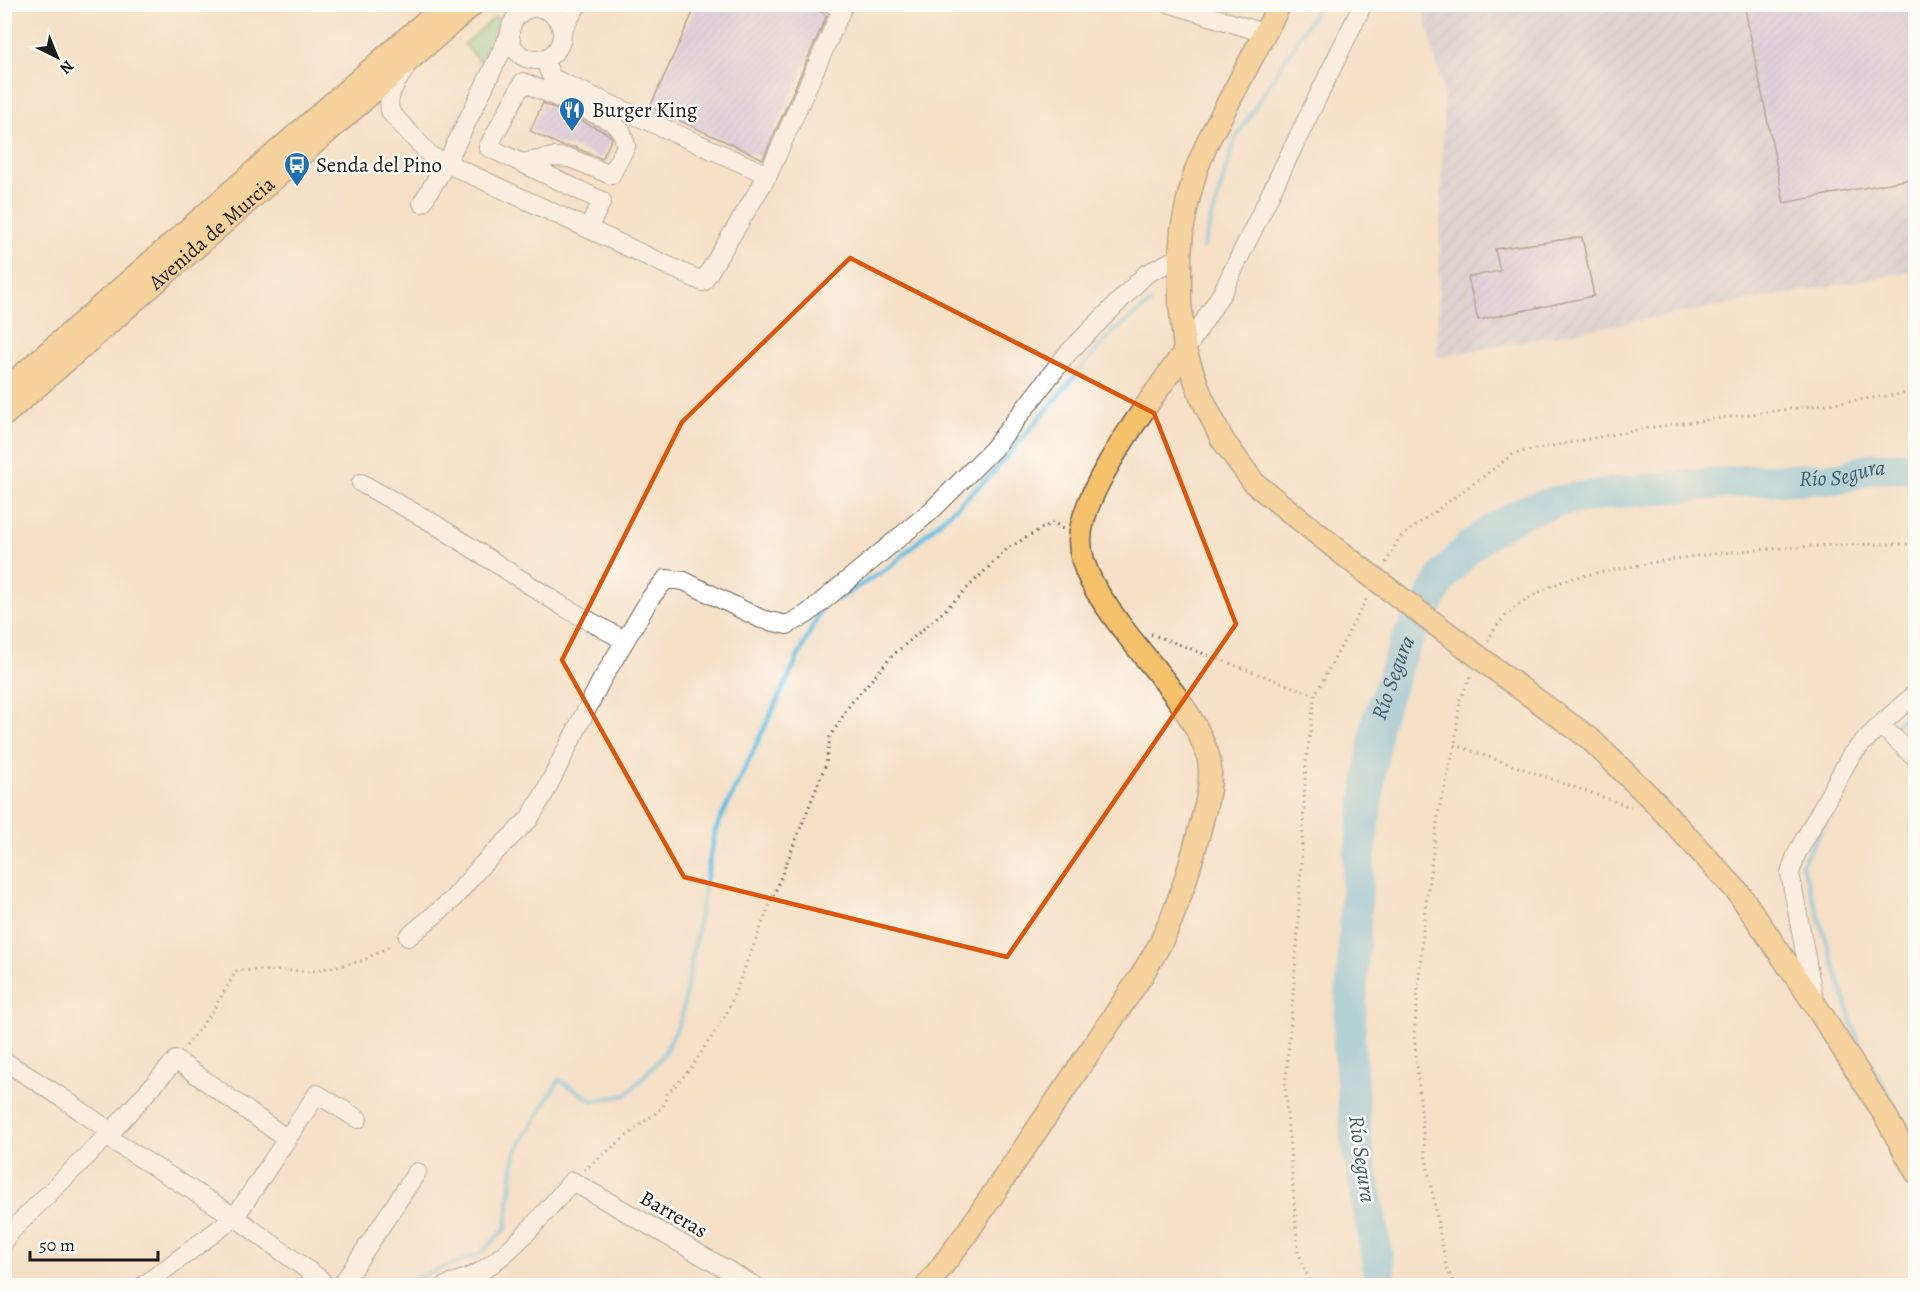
<svg xmlns="http://www.w3.org/2000/svg" width="1920" height="1290" viewBox="0 0 1920 1290" font-family="Alegreya,serif">
<style>
.industrial{fill:url(#industrial-furrows);fill-rule:evenodd}
.green{fill:#79c98a;stroke:#4a7253;stroke-width:1.5}
.lines{fill:none;stroke-linecap:round;stroke-linejoin:round}
.stream{stroke:#66c0e4;stroke-width:5}
.river{stroke:#66c0e4;stroke-width:32}
.building{fill:url(#building-hatch)}
.minor-casing{stroke:#686158;stroke-width:20}
.major-casing{stroke:#686158;stroke-width:25}
.path{stroke:#686158;stroke-width:3;stroke-dasharray:1.5 4.5;stroke-linecap:butt}
.minor{stroke:#fff;stroke-width:18}
.major{stroke:#f5c16b;stroke-width:22}
.major-bridge-casing{stroke:#686158;stroke-width:25;stroke-linecap:butt}
.major-bridge{stroke:#f5c16b;stroke-width:22}
.marked{fill:none;stroke:#de560d;stroke-width:4.5;stroke-linejoin:round}
.labels{text-anchor:middle;dominant-baseline:central;stroke-width:5;stroke-linejoin:round;paint-order:stroke}
.poi-label{font-size:21px;fill:#1c1c1c;stroke:#fdfcf7;text-anchor:start}
.street-label{font-size:21px;fill:#1c1c1c;stroke:#fdfcf7}
.water-label{font-size:22px;font-style:italic;fill:#3a5e6c;stroke:#fdfcf7}
</style>
<defs>
<pattern id="industrial-furrows" width="10" height="10" patternUnits="userSpaceOnUse" patternTransform="scale(1.5)"><rect width="10" height="10" fill="#bcc3de"/><path d="M-1 1l2-2M0 10L10 0M9 11l2-2" fill="none" stroke="#a1a7be"/></pattern>
<pattern id="building-hatch" width="6" height="6" patternUnits="userSpaceOnUse" patternTransform="scale(1.5)"><rect width="6" height="6" fill="#c5baf2"/><path d="M-1 1l2-2M0 6l6-6M5 7l2-2" fill="none" stroke="#a99fcf"/></pattern>
</defs>
<rect width="100%" height="100%" fill="#fdfcf7"/>
<filter id="ink" filterUnits="userSpaceOnUse"><feTurbulence type="fractalNoise" baseFrequency=".0167" numOctaves="2"/><feDisplacementMap in="SourceGraphic" scale="12" xChannelSelector="R" yChannelSelector="G"/><feConvolveMatrix kernelMatrix="1 2 1 2 8 2 1 2 1" color-interpolation-filters="sRGB"/></filter>
<filter id="wash" filterUnits="userSpaceOnUse"><feTurbulence type="fractalNoise" baseFrequency=".008" numOctaves="4" result="noise"/><feDisplacementMap in="SourceGraphic" scale="24" xChannelSelector="R" yChannelSelector="G"/><feGaussianBlur stdDeviation="1.35" result="paint"/><feColorMatrix in="noise" values="0 0 0 0 0 0 0 0 0 0 0 0 0 0 0 0 0 1.4 0 .05"/><feComposite in="paint" operator="in"/></filter>
<g filter="url(#wash)">
<rect width="100%" height="100%" fill="#f6e0c6"/>
<path class="industrial" d="M1422,5H1744L1784,202L1915,178V271L1437,357L1444,95ZM1581,237L1594,295L1478,320L1468,277L1500,271L1495,249Z"/>
<path class="green" d="M496,16L501,23L497,26L480,62L464,44Z"/>
<g class="lines">
<path class="stream" d="M1203,247L1235,139L1320,4
M838,599L891,566L989,477L1111,334L1150,303
M1889,730L1916,709
M1864,752L1802,864L1859,1044L1916,1142
M395,1286L480,1254L506,1228L515,1153L559,1080L593,1101L626,1095L662,1057L681,1020L715,831L820,611"/>
<path class="river" id="s1" d="M1382,1286L1356,1137L1349,1041L1358,870L1377,722L1404,646L1443,576L1468,548L1493,529L1525,511L1558,501L1611,493L1759,480L1840,478L1872,468L1916,467"/>
</g>
<g id="blocks">
<path class="building" d="M697,4H805L827,15L763,159L650,107Z
M1744,4H1916V178L1784,203Z
M543,103L607,133L612,138L602,159L574,147L562,146L530,131Z
M1582,237L1594,296L1478,320L1468,277L1500,271L1495,249Z"/>
</g>
</g>
<g filter="url(#ink)">
<use href="#blocks" fill-opacity="0" stroke="#686158" stroke-width="1.5"/>
<g class="lines">
<defs>
<path id="minor" d="M1171,4L1264,33
M510 34a26 26 0 1 1 52 0a26 26 0 1 1-52 0Z
M562,30L578,4
M544,59L552,78L768,175
M405,69C396,83 385,96 391,113L431,156L703,282L768,175L842,9L832,4
M521,163L553,157L570,158L611,175L626,146L622,132L611,121L523,82L488,147L602,201L588,229
M422,203L446,164L510,34
M1185,351L1222,293L1363,4
M361,483L433,523L564,607L624,640
M1880,725L1916,693
M408,937L452,900L480,867L529,819L544,794L601,681L651,597L666,579L684,581L761,619L787,625L807,614L931,511L994,448L1067,354L1146,274L1180,257
M1814,1000L1790,873L1796,855L1851,755L1880,725L1916,758
M4,1061L58,1095L111,1132L115,1142L235,1217L320,1279L326,1286
M4,1242L12,1230L111,1132L176,1060L287,1139
M4,1284L6,1286
M143,1286L235,1217L317,1094L358,1119
M341,1286L417,1172
M445,1286C457,1281 472,1277 483,1270C518,1247 545,1212 572,1181L755,1286"/>
<g id="major">
<path d="M1280,4L1208,141L1196,170L1188,200L1182,230L1180,257V302L1185,351L1201,396L1222,439L1254,483L1362,569"/>
<path d="M4,391L446,4"/>
<path id="s2" d="M4,415L473,4"/>
<path d="M1516,685L1589,738L1652,799L1738,892L1814,1003L1885,1115L1916,1172"/>
<path d="M927,1286L964,1237L1142,975C1148,964 1155,954 1160,944C1178,908 1189,870 1199,832C1204,812 1211,791 1210,770C1210,763 1208,754 1205,748C1190,705 1147,662 1120,625C1102,600 1080,572 1080,540C1081,488 1155,395 1185,351"/>
</g>
</defs>
<use href="#minor" class="minor-casing"/>
<use href="#major" class="major-casing"/>
<path class="path" d="M1386,563L1399,538L1515,453L1647,428L1916,392
M1151,634L1315,695
M1488,641C1501,612 1532,594 1561,582C1579,575 1601,573 1619,569C1716,549 1817,544 1916,544
M1455,745L1631,807
M186,1046L211,1013L237,970L313,971L362,961L392,945
M584,1170L663,1107L667,1094L691,1068L726,1015L826,764L830,737L851,703L893,655L943,612L1008,548L1053,522L1063,529
M1311,1286L1298,1251L1285,1088L1297,946L1306,763L1315,695L1367,598
M1455,1286L1446,1266L1425,1153L1414,1035L1425,909L1439,809L1455,745L1460,699L1472,674"/>
<use href="#minor" class="minor"/>
<use href="#major" class="major"/>
<defs>
<path id="major-bridge" d="M1362,569L1516,685"/>
</defs>
<use href="#major-bridge" class="major-bridge-casing"/>
<use href="#major-bridge" class="major-bridge"/>
</g>
</g>
<path d="M0 0H1920V1290H0ZM850,258L1154,413L1236,624L1007,957L684,877L562,660L682,422Z" fill="#f6e0c6" fill-opacity=".55" fill-rule="evenodd"/>
<path class="marked" d="M850,258L1154,413L1236,624L1007,957L684,877L562,660L682,422Z"/>
<defs>
<symbol id="restaurant-pin" viewBox="-11 -11 22 30"><path d="M0 17L-7.5 6A9.5 9.5 0 1 1 7.5 6Z" fill="#1f6fb2" stroke="#fdfcf7"/><path d="M-5-6h1v4h1v-4h1v4h1v-4h1v5L-1.5 .5V6h-2V.5L-5-1ZM5-6V6H3V1.5H1.5Q1.5-4 5-6Z" fill="#fff"/></symbol>
<symbol id="bus-pin" viewBox="-11 -11 22 30"><path d="M0 17L-7.5 6A9.5 9.5 0 1 1 7.5 6Z" fill="#1f6fb2" stroke="#fdfcf7"/><path d="M-5-6H5V4H4V6H2V4H-2V6H-4V4H-5ZM-3.5-4V0h7V-4ZM-3.5 1.2v1.5H-2V1.2ZM2 1.2v1.5H3.5V1.2Z" fill="#fff"/></symbol>
</defs>
<g fill-rule="evenodd">
<use href="#restaurant-pin" x="557" y="95" width="30" height="40"/>
<use href="#bus-pin" x="282" y="150" width="30" height="40"/>
</g>
<g class="labels">
<g class="poi-label">
<text x="592" y="110">Burger King</text>
<text x="316" y="165">Senda del Pino</text>
</g>
<g class="street-label">
<text stroke="none"><textPath href="#s2" startOffset="276">Avenida de Murcia</textPath></text>
<text transform="translate(674 1214) rotate(30)">Barreras</text>
</g>
<g class="water-label">
<text stroke="none"><textPath href="#s1" startOffset="1155">Río Segura</textPath></text>
<text stroke="none"><textPath href="#s1" startOffset="615">Río Segura</textPath></text>
<text transform="translate(1362 1159) rotate(82)">Río Segura</text>
</g>
</g>
<rect width="1920" height="1290" fill="none" stroke="#fdfcf7" stroke-width="24"/>
<g transform="translate(57 57) rotate(137)" stroke="#fdfcf7" stroke-width="4.5" paint-order="stroke">
<path d="M0-4.5L10 22L0 15L-10 22Z" fill="#1c1c1c"/>
<text y="-9" font-size="16" font-weight="bold" text-anchor="middle" fill="#1c1c1c">N</text>
</g>
<path d="M30 1251v9h128v-9" fill="none" stroke="#1c1c1c" stroke-width="3"/>
<text x="39" y="1251" font-size="18" fill="#1c1c1c" stroke="#fdfcf7" stroke-width="4.5" paint-order="stroke">50 m</text>
</svg>
